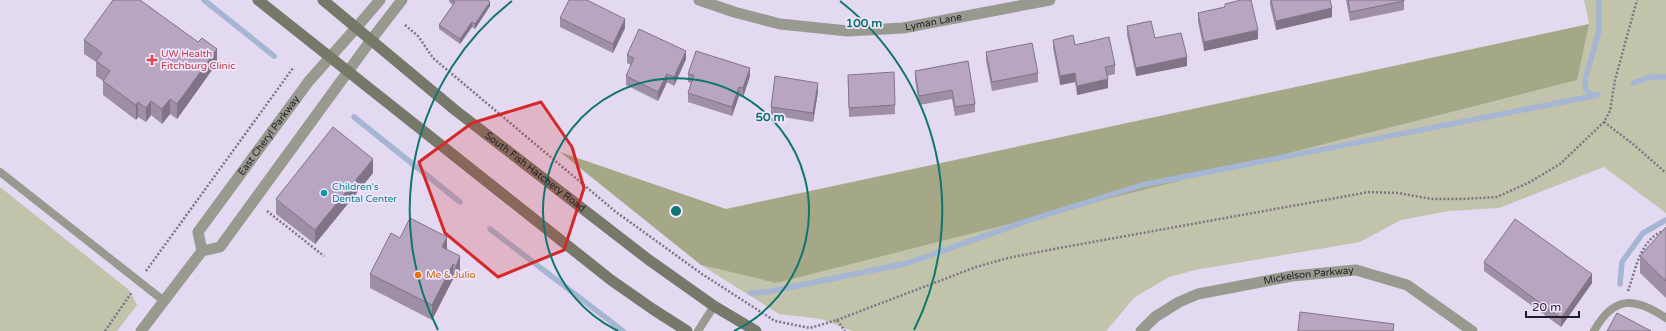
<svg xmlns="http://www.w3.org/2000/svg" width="1666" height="331" viewBox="0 0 1666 331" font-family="'Varela Round',sans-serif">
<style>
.green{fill:#c1c4ab}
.forest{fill:#a5a887}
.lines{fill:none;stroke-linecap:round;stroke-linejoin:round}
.stream{stroke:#a6b5d3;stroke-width:5.5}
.path{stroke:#7c7585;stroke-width:2.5;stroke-dasharray:2 2;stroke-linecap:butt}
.service{stroke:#989a8f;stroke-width:8}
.minor{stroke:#989a8f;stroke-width:11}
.tertiary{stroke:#989a8f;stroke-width:11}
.secondary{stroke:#767969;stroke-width:11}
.wall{fill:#9e8ea6}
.shaded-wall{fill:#817487}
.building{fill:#b8a5c1;stroke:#817487}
.marked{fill:#d62828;fill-opacity:0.2;stroke:#d62828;stroke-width:3;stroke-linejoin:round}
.ring{fill:none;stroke:#0f766e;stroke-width:2}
.health-dot{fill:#e0444e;stroke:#f1e6fe;stroke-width:1.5}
.culture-dot{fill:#0f9aa8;stroke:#f1e6fe;stroke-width:1.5}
.food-dot{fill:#e8710a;stroke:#f1e6fe;stroke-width:1.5}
.labels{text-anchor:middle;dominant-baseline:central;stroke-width:3.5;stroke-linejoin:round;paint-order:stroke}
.street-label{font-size:10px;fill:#211d26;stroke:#f1e6fe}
.health-label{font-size:10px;fill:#be3a42;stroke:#f1e6fe;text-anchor:start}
.culture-label{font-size:10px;fill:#0d838f;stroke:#f1e6fe;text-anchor:start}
.food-label{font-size:10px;fill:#c56008;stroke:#f1e6fe;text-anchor:start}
.centre{fill:#0f766e;stroke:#f1e6fe;stroke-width:2}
.ring-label{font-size:12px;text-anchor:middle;font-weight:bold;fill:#0f766e;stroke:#f1e6fe;stroke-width:3.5;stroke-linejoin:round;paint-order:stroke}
</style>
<rect width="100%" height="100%" fill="#e3d9f1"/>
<path class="green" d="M1584,0H1666V213L1604,167L1499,208L1449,211L1401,220L1360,242L1195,270L1169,277L1135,297L1106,331H852L821,319L779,314L701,265L776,283L1589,24Z
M0,187L129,290L137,305L117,331H0Z"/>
<path class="forest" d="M1589,24L1577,80L776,283L701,265L560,152L726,209Z"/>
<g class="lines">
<path class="stream" d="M204,0L274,56
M1633,83L1651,77H1666
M1593,96L1586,90L1585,80L1599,31V0
M354,117L460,202
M490,229L623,331
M1620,284L1622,262L1643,233L1666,220
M751,293L767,292L908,263L1030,220L1142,185L1598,95"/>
<path class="path" d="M405,25L418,36L433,58L616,212L702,274L775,321L810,328L837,320L845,331
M1604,122L1633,144L1666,173
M267,211L324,256
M146,271L293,68
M1628,291C1636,269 1640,238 1666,230
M837,320L976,267L1008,258L1054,249L1369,192L1398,193L1432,199H1462L1497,197L1530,182L1560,164L1604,122L1610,111L1615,80L1637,0
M105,331L132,292"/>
<path class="service" d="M0,172L164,301
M698,331L714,306
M1594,331C1614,295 1635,297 1666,318"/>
<g class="minor">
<path id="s1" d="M699,0L734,12L780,24L848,31L903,28L1050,0"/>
<path d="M356,28L380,0"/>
<path d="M371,40L402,0"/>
<path id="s2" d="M1141,331L1155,317L1179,302L1198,294L1292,276L1356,270L1407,285L1472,331"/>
</g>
<g class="tertiary">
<path id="s3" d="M202,251L198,232L309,81L356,28"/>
<path d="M141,331L202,251L220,247L371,40"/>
</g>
<g class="secondary">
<path d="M258,0L611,280L654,310L687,331"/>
<path id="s4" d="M323,0L455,110L649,260L714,306L756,331"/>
</g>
</g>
<path class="wall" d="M449,0H488L490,6L475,29L472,27L460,44L439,29V25L453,5L449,2Z
M1270,0H1330L1332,17L1276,30L1270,5Z
M1346,0H1404V10L1350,21Z
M1225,4L1258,39L1204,51L1198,22V13L1225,7Z
M560,18L625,28L613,53L560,27Z
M1127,26L1155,38L1187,66L1136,76L1127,35Z
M84,40L217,63L177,119L170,114L162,124L151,115L146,122L138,117L136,120L103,95V81L96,76V62L84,54Z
M1053,40L1075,45L1115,65V74L1107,76L1108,88L1077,95L1075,82L1060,85L1053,48Z
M986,52L1038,73V82L992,91L986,61Z
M627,55L686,59L674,86L667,82L658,101L626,85V76L631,65L627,63Z
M968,61L975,104V112L955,116L952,99L919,105L915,80V71Z
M688,74L750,76L743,97L739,96L732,116L688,102V93L691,83L688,82Z
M848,75L895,105V114L849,117Z
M818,92L813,122L771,115V107Z
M373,173L315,244L276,214V199Z
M1666,227V298L1640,273V256Z
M400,238L447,250L460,271L456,280L453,279L432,320L370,288V274Z
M1484,262L1592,283L1561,327L1484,271Z"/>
<path class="shaded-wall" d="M490,2V6L475,29V24Z
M1332,8V17L1276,30V21Z
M625,19V28L613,53V44Z
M472,22V27L460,44V39Z
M1258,30V39L1204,51V42Z
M217,49V63L177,119V104Z
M686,51V59L674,86V77Z
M1187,57V66L1136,76V68Z
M750,68V76L743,97V88Z
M1075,73V82L1060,85V76Z
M667,74V82L658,101V92Z
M1108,79V88L1077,95V86Z
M818,83V92L813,122V113Z
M739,87V96L732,116V107Z
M170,99V114L162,124V109Z
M151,101V115L146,122V108Z
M138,102V117L136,120V105Z
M373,159V173L315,244V230Z
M447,237V252L442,247Z
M460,256V271L456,280V266Z
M453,264V279L432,320V305Z
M1592,274V283L1561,327V318Z"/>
<path class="building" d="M113,0H140L198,42L202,38L217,49L177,104L170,99L162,109L151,101L146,108L138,102L136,105L103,81L110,71L96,61L102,53L84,40Z
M452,0H488L490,2L475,24L472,22L460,39L439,25L455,2Z
M569,0H587L625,19L613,44L560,18Z
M1241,0H1251L1258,30L1204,42L1198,13L1225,7V4Z
M1271,0H1330L1332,8L1276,21Z
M1348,0H1404V1L1350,12Z
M1151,21L1155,38L1181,33L1187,57L1136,68L1127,26Z
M639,29L686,51L674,77L667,74L658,92L626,76L634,58L627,55Z
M1073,35L1075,45L1109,37L1115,65L1105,67L1108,79L1077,86L1075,73L1060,76L1053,40Z
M1032,43L1038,73L992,82L986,52Z
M696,51L750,68L743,88L739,87L732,107L688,93L694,75L688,74Z
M968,61L975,104L955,107L952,90L919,96L915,71Z
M894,72L895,105L849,108L848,75Z
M775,76L818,83L813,113L771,107Z
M333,127L373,159L315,230L276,199Z
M410,218L447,237L442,247L460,256L456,266L453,264L432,305L370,274L391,233L400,238Z
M1515,219L1592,274L1561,318L1484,262Z
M1666,227V281L1640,256Z
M1300,312L1394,324L1393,331H1298Z
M1617,313L1651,331H1607Z"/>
<path class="marked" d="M541,102L572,147L584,188L564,250L498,277L445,233L419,162L472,123Z"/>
<g class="ring">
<path d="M618 331A133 133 0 1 1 734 331"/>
<path d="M438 330A266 266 0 0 1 512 1M840 1A266 266 0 0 1 914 330"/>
</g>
<path class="health-dot" d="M150 54h4v4h4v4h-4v4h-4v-4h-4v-4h4z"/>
<circle class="culture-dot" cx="324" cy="193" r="4"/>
<circle class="food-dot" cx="418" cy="275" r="4"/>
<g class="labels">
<g class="street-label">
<text stroke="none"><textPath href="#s1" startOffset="239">Lyman Lane</textPath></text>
<text stroke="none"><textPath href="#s3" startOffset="139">East Cheryl Parkway</textPath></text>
<text stroke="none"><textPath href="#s4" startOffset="273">South Fish Hatchery Road</textPath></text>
<text stroke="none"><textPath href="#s2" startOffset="181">Mickelson Parkway</textPath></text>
</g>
<g class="health-label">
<text x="161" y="54">UW Health<tspan x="161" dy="12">Fitchburg Clinic</tspan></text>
</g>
<g class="culture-label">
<text x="332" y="187">Children's<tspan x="332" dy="12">Dental Center</tspan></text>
</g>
<g class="food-label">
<text x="426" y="275">Me &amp; Julio</text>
</g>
</g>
<circle cx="676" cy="211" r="6" class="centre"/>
<g class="ring-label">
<text x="864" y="27">100 m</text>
<text x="770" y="121">50 m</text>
</g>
<path d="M1526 311v6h53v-6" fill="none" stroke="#211d26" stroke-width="2"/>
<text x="1532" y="311" font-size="12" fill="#211d26" stroke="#f1e6fe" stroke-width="3" paint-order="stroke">20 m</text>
</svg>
